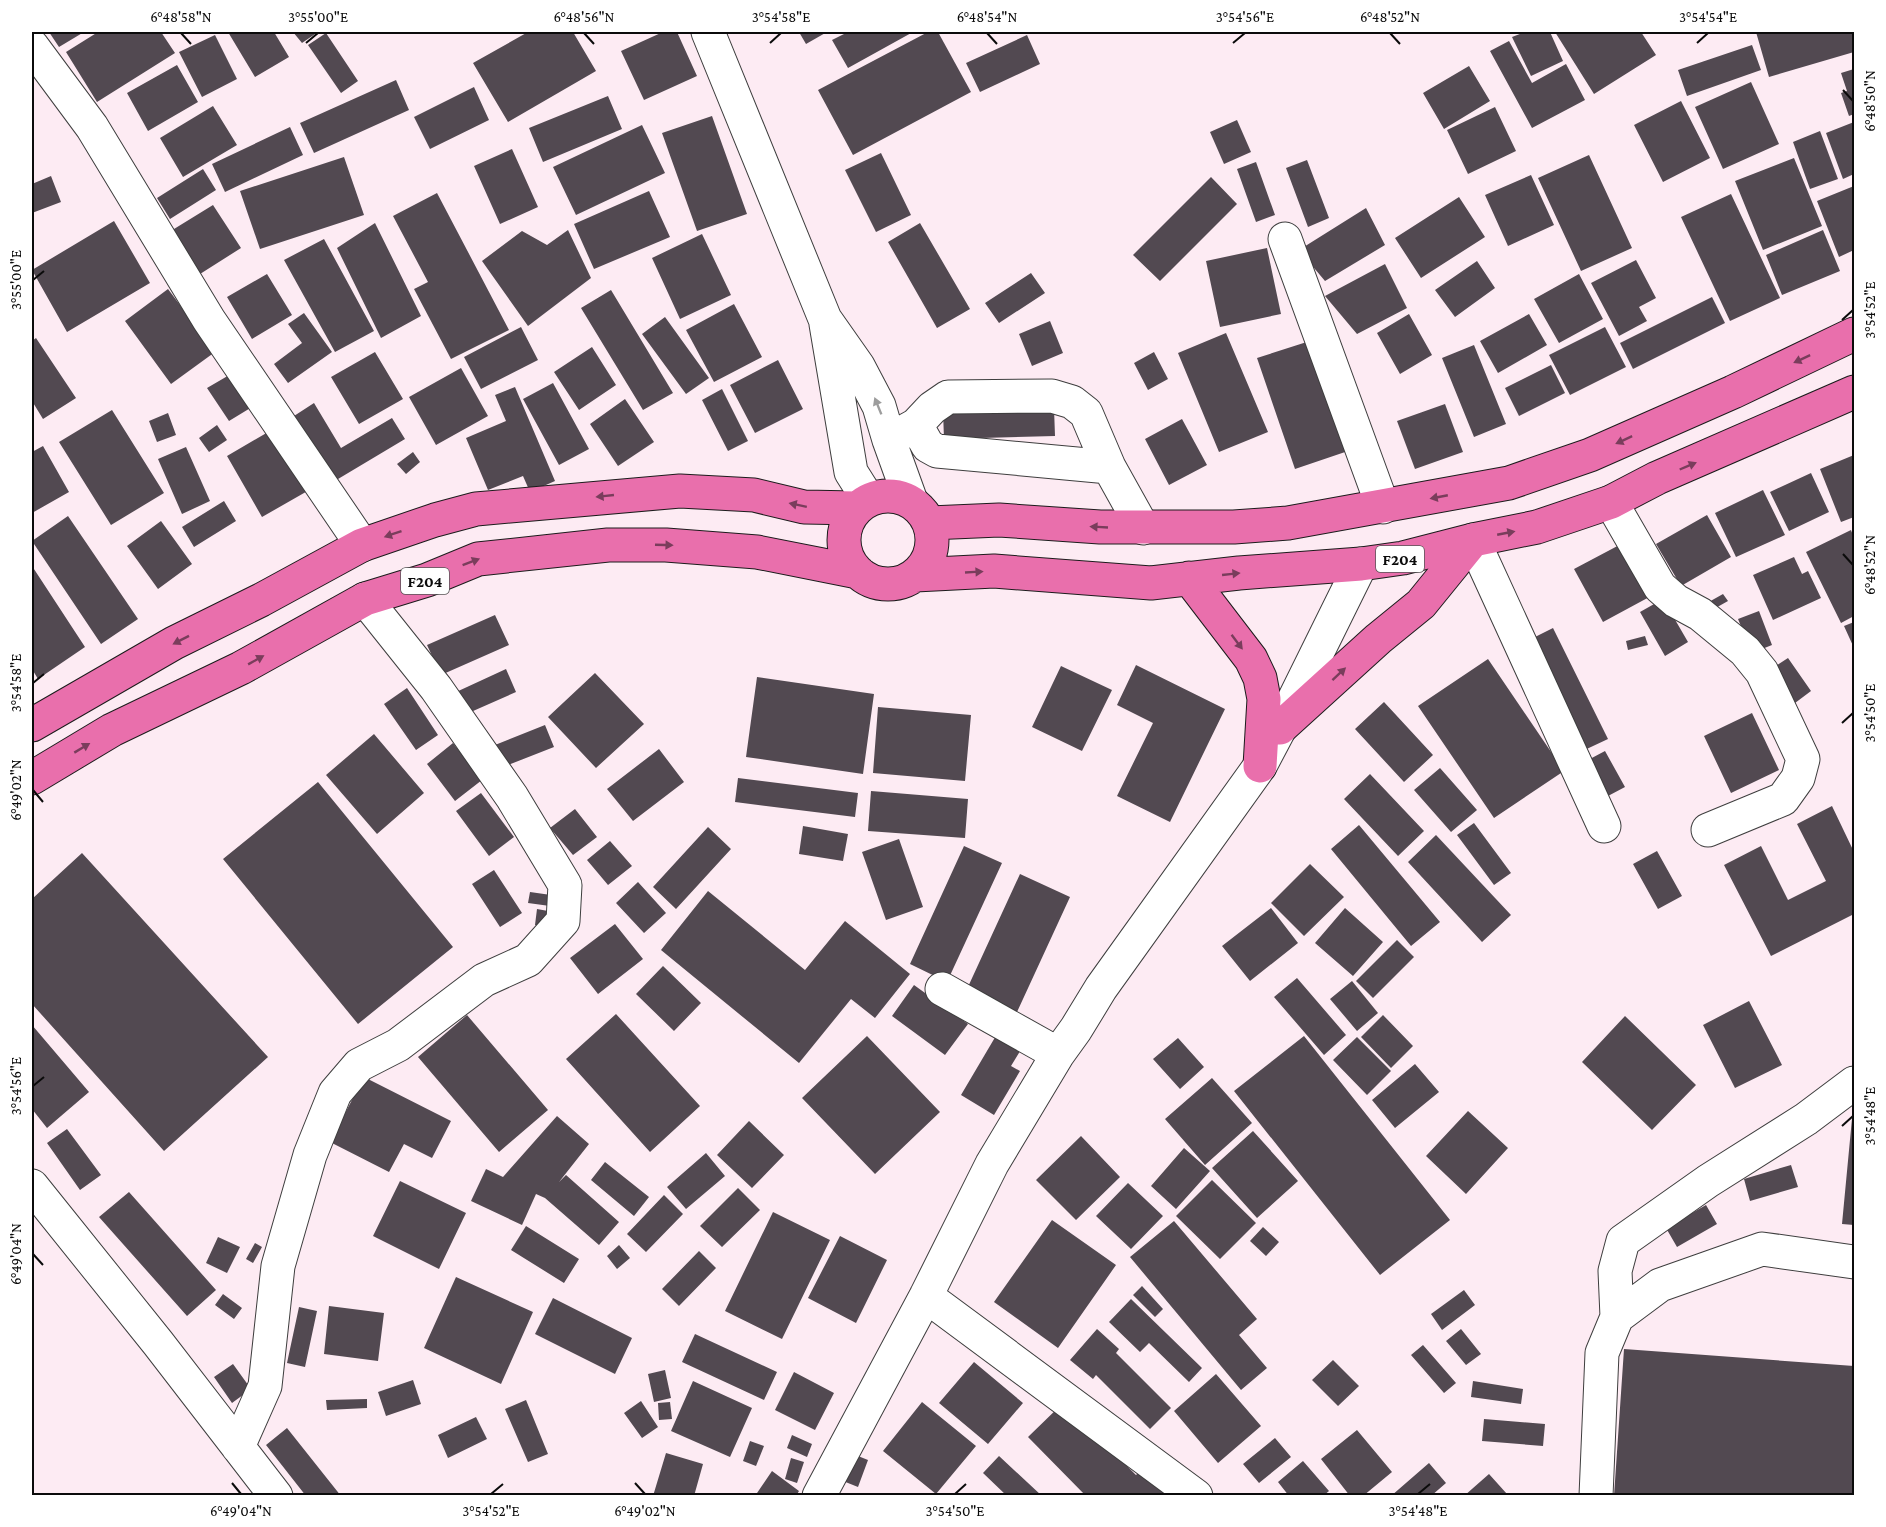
<svg xmlns="http://www.w3.org/2000/svg" width="1886" height="1527" viewBox="0 0 1886 1527" font-family="'Crimson Pro',serif">
<style>
.building{fill:#524951}
.lines{fill:none;stroke-linecap:round;stroke-linejoin:round}
.minor-casing{stroke:#3e3e3e;stroke-width:35}
.major-casing{stroke:#1c1c1c;stroke-width:35}
.minor{stroke:#fff;stroke-width:33}
.major{stroke:#e96fac;stroke-width:33}
.oneway{fill:#7a3d5c}
.oneway2{fill:#9d9d9d}
.ticks{fill:none;stroke:#0b0b0b;stroke-width:2}
.labels{text-anchor:middle;dominant-baseline:central;stroke-width:6;stroke-linejoin:round;paint-order:stroke}
.shield{fill:#fff;stroke:#545454;stroke-width:1.5}
.shield-label{font-size:16px;font-weight:bold;fill:#0b0b0b}
.neatline{fill:none;stroke:#0b0b0b;stroke-width:2}
.ticks-label{font-size:15px;text-anchor:middle;fill:#0b0b0b}
</style>
<rect width="100%" height="100%" fill="#fdebf3"/>
<path class="building" d="M49,32H84L59,47Z
M98,32H161L175,53L97,102L66,52Z
M228,32H274L289,57L255,77Z
M293,32H318L302,43Z
M528,32H573L596,71L508,122L473,63Z
M663,32H677L697,76L644,100L621,51Z
M799,32H827L806,44Z
M848,32H913L848,68L832,40Z
M928,32H938L971,92L853,155L818,90Z
M1525,32H1550L1563,61L1531,76L1512,37Z
M1555,32H1641L1656,55L1594,94Z
M1756,32H1854V52L1769,77Z
M326,33L358,81L341,93L308,45Z
M215,35L237,79L202,97L179,52Z
M1027,35L1040,64L980,92L966,63Z
M1509,41L1532,83L1566,64L1585,100L1532,128L1490,51Z
M1752,45L1761,70L1687,96L1678,70Z
M177,65L198,102L148,131L127,93Z
M1469,66L1490,101L1444,129L1423,93Z
M1854,69V114L1849,116L1841,93L1847,91L1841,73Z
M396,80L409,110L314,153L300,123Z
M1751,82L1779,144L1723,169L1695,107Z
M474,87L489,120L430,149L414,117Z
M608,96L622,129L543,162L529,128Z
M1681,101L1710,158L1663,182L1634,125Z
M213,106L237,145L183,177L160,138Z
M1495,107L1516,151L1468,174L1447,130Z
M712,116L747,214L697,231L662,133Z
M1237,120L1251,152L1224,164L1210,132Z
M1854,122V174L1843,179L1826,133Z
M642,125L665,173L576,215L553,167Z
M290,127L303,155L225,192L212,164Z
M1820,131L1838,179L1810,189L1793,142Z
M512,149L538,207L500,224L474,166Z
M881,153L911,215L876,232L845,170Z
M1589,155L1632,248L1581,271L1538,178Z
M344,157L364,215L260,249L240,191Z
M1794,158L1822,226L1763,250L1735,181Z
M1307,160L1329,218L1308,227L1286,168Z
M1256,162L1275,215L1256,222L1237,169Z
M203,169L216,190L170,219L157,198Z
M1531,175L1554,225L1508,246L1485,195Z
M51,176L61,202L32,213V184Z
M1211,177L1237,204L1160,281L1133,255Z
M1854,186V250L1839,257L1817,201Z
M649,191L670,237L594,269L574,224Z
M437,193L509,330L451,359L414,289L428,282L393,216Z
M1731,194L1780,298L1730,321L1681,217Z
M1459,197L1485,237L1421,278L1395,238Z
M213,205L241,248L189,281L161,237Z
M1366,208L1385,245L1325,281L1299,250Z
M114,221L150,283L67,332L32,270Z
M375,223L421,316L381,338L337,248Z
M920,223L970,309L937,328L888,242Z
M568,230L591,278L528,326L482,261L522,231L547,245Z
M1823,230L1840,271L1782,295L1766,255Z
M702,234L731,295L680,319L652,258Z
M324,239L374,331L335,352L284,260Z
M1267,248L1281,314L1220,327L1206,261Z
M1636,260L1656,298L1639,307L1647,321L1619,336L1591,283Z
M1477,261L1495,288L1455,317L1435,290Z
M1385,264L1407,308L1357,334L1325,296Z
M1031,273L1045,293L999,323L985,303Z
M267,274L292,315L252,339L227,297Z
M1579,274L1603,319L1559,343L1534,299Z
M168,289L215,352L171,384L125,321Z
M611,290L673,393L643,410L581,308Z
M1712,297L1725,323L1633,369L1620,343Z
M734,304L762,357L714,382L686,330Z
M304,313L332,352L288,383L274,364L302,343L288,324Z
M1409,314L1432,355L1400,374L1377,333Z
M1529,314L1547,345L1498,373L1480,341Z
M665,317L709,378L686,394L642,334Z
M1050,321L1063,353L1032,366L1019,334Z
M521,327L538,360L481,389L464,357Z
M1605,327L1626,367L1570,395L1549,355Z
M1226,333L1268,432L1219,452L1178,353Z
M36,338L76,398L43,419L32,401V341Z
M1313,340L1351,450L1295,469L1257,358Z
M1474,345L1506,424L1474,437L1442,358Z
M592,347L616,385L579,410L554,372Z
M375,352L403,399L359,424L331,377Z
M1154,352L1168,379L1148,390L1134,363Z
M778,360L803,409L755,433L730,385Z
M1551,365L1565,393L1519,416L1505,388Z
M461,368L488,416L436,445L409,397Z
M231,374L252,407L229,421L207,388Z
M553,383L589,449L559,465L523,399Z
M515,387L555,481L530,492L523,476L488,490L466,438L506,421L495,395Z
M722,389L748,441L728,451L702,400Z
M625,399L654,442L618,466L590,424Z
M314,403L341,448L392,418L405,439L333,482L294,416Z
M1445,404L1463,452L1415,469L1397,421Z
M1054,408L1055,436L944,439L943,411Z
M112,410L164,493L111,525L59,442Z
M168,413L176,435L157,442L149,421Z
M1182,419L1207,465L1169,485L1145,439Z
M217,425L227,440L209,452L199,438Z
M275,428L311,489L262,517L227,456Z
M43,446L69,492L32,513V452Z
M186,447L210,501L182,514L158,459Z
M413,452L420,462L406,474L397,464Z
M1854,455V517L1841,522L1820,469Z
M1811,473L1829,512L1789,531L1770,492Z
M1763,490L1785,535L1736,557L1715,513Z
M224,501L236,521L194,547L182,527Z
M1707,515L1731,557L1681,586L1656,544Z
M68,516L138,619L101,644L32,541Z
M161,521L192,564L158,589L127,546Z
M1851,530L1854,538V616L1841,623L1806,552Z
M1625,542L1653,595L1603,622L1574,569Z
M1794,557L1802,574L1808,571L1821,598L1773,620L1753,575Z
M32,566L85,647L38,679L32,669Z
M1723,594L1728,601L1712,610L1707,603Z
M1663,599L1688,642L1665,656L1640,612Z
M1759,611L1772,645L1752,653L1738,619Z
M495,615L509,645L441,675L427,645Z
M1854,622V648L1844,626Z
M1553,628L1608,739L1576,754L1521,644Z
M1645,636L1648,645L1628,650L1626,641Z
M1788,658L1811,691L1795,703L1771,669Z
M1488,659L1564,771L1494,818L1418,706Z
M1136,665L1225,709L1170,822L1117,796L1153,723L1117,705Z
M1061,666L1112,690L1082,751L1032,727Z
M506,669L516,692L464,715L454,693Z
M595,673L644,724L596,768L548,717Z
M757,677L874,694L863,774L746,757Z
M407,688L438,735L416,750L384,704Z
M1384,702L1433,755L1404,782L1355,729Z
M878,707L971,715L965,781L873,773Z
M1752,713L1779,770L1731,793L1704,736Z
M545,725L554,747L503,767L495,745Z
M374,734L424,793L377,834L326,775Z
M453,743L482,780L455,801L427,764Z
M659,749L684,782L633,821L607,789Z
M1605,751L1625,787L1608,796L1588,760Z
M1440,768L1477,810L1451,832L1414,790Z
M1370,774L1424,831L1398,856L1344,799Z
M738,778L858,793L855,817L735,802Z
M318,782L453,947L358,1024L223,859Z
M871,791L968,799L965,838L868,831Z
M481,793L514,837L489,856L456,811Z
M1832,806L1854,852V914L1771,956L1724,865L1761,846L1788,900L1826,881L1797,824Z
M575,809L597,837L573,855L550,828Z
M1474,823L1511,873L1494,885L1457,835Z
M1359,825L1440,922L1411,946L1331,849Z
M803,826L848,834L843,861L799,854Z
M708,827L731,849L676,909L653,887Z
M1436,835L1511,915L1482,942L1408,862Z
M899,839L923,907L886,920L862,852Z
M610,841L632,866L608,885L587,860Z
M964,846L1002,863L947,982L910,964Z
M1657,851L1682,896L1658,909L1633,864Z
M82,853L268,1057L164,1151L32,1004V899Z
M1310,864L1344,897L1304,936L1271,903Z
M494,870L522,913L500,927L472,884Z
M1020,874L1070,897L1017,1012L967,989Z
M638,882L666,913L644,933L616,903Z
M708,891L805,970L845,921L910,974L875,1018L851,999L799,1063L661,950Z
M530,892L551,895L550,906L528,903Z
M1271,908L1298,943L1250,981L1222,946Z
M1345,908L1383,942L1353,976L1315,943Z
M537,909L548,911L546,926L535,925Z
M615,924L643,959L598,994L570,958Z
M1397,940L1414,957L1373,998L1356,981Z
M663,966L701,1003L674,1031L636,994Z
M1297,978L1346,1035L1324,1055L1274,997Z
M1352,981L1378,1013L1357,1031L1330,999Z
M914,985L968,1024L945,1055L892,1016Z
M1749,1001L1782,1065L1735,1088L1703,1025Z
M616,1014L700,1106L650,1152L566,1059Z
M467,1015L548,1110L499,1152L418,1057Z
M1383,1015L1413,1046L1391,1068L1361,1037Z
M1625,1016L1696,1085L1652,1130L1582,1062Z
M32,1025L89,1092L47,1128L32,1109Z
M997,1034L1022,1048L1011,1066L1020,1071L994,1115L961,1095Z
M867,1036L940,1112L875,1174L802,1098Z
M1304,1036L1450,1220L1380,1275L1234,1091Z
M1357,1037L1391,1071L1367,1095L1333,1060Z
M1178,1038L1204,1067L1180,1089L1153,1059Z
M1415,1064L1439,1092L1395,1128L1372,1100Z
M364,1077L451,1121L432,1158L404,1144L389,1172L330,1142Z
M1212,1078L1252,1123L1205,1165L1165,1119Z
M1853,1108H1854V1225L1842,1224Z
M1468,1111L1508,1148L1466,1194L1426,1156Z
M557,1116L589,1144L559,1182L566,1175L619,1222L599,1245L545,1198L536,1194L522,1225L471,1201L486,1169L503,1177Z
M749,1121L784,1155L752,1188L717,1155Z
M67,1129L101,1175L80,1190L47,1143Z
M1253,1131L1298,1181L1257,1218L1212,1168Z
M1081,1136L1120,1177L1076,1220L1036,1180Z
M1184,1148L1210,1171L1176,1209L1151,1186Z
M706,1153L725,1176L686,1209L667,1187Z
M605,1162L649,1197L634,1216L591,1180Z
M1791,1165L1798,1187L1750,1201L1744,1179Z
M1212,1180L1256,1223L1220,1259L1176,1216Z
M400,1181L466,1213L439,1269L373,1236Z
M1128,1183L1163,1216L1131,1249L1096,1216Z
M738,1188L760,1210L722,1247L700,1226Z
M129,1192L216,1290L187,1316L99,1217Z
M664,1195L683,1214L646,1252L627,1234Z
M1706,1205L1717,1224L1677,1247L1666,1228Z
M773,1212L830,1240L782,1339L725,1311Z
M1052,1220L1116,1265L1058,1348L994,1302Z
M1174,1221L1257,1319L1239,1335L1267,1368L1241,1390L1130,1257Z
M526,1226L579,1259L564,1283L511,1250Z
M1263,1227L1279,1242L1266,1256L1250,1241Z
M840,1236L887,1260L856,1323L808,1298Z
M218,1237L240,1247L227,1273L206,1263Z
M255,1243L262,1247L253,1263L246,1259Z
M619,1245L630,1258L617,1269L607,1256Z
M699,1251L716,1268L679,1306L662,1289Z
M456,1277L533,1312L501,1384L424,1348Z
M1142,1286L1163,1309L1155,1317L1133,1295Z
M1464,1290L1475,1305L1442,1330L1431,1314Z
M223,1294L242,1308L234,1319L215,1305Z
M553,1298L632,1338L615,1374L535,1334Z
M1131,1299L1202,1368L1189,1382L1149,1343L1140,1352L1109,1322Z
M329,1306L384,1313L378,1361L324,1354Z
M299,1307L317,1311L305,1367L287,1363Z
M1097,1329L1119,1349L1116,1353L1171,1408L1150,1429L1096,1375L1093,1379L1070,1360Z
M1461,1329L1481,1354L1466,1365L1446,1341Z
M695,1334L777,1372L764,1400L682,1362Z
M1423,1345L1456,1383L1444,1393L1411,1355Z
M1624,1349L1854,1366V1496H1614Z
M1333,1360L1359,1386L1338,1406L1312,1380Z
M974,1362L1023,1403L988,1444L939,1403Z
M233,1364L251,1389L232,1403L214,1377Z
M665,1370L671,1398L654,1402L648,1374Z
M794,1372L834,1393L815,1430L775,1410Z
M1216,1374L1261,1426L1218,1463L1174,1411Z
M413,1380L421,1404L386,1416L378,1392Z
M693,1381L752,1408L730,1457L671,1431Z
M1473,1381L1523,1389L1521,1404L1471,1397Z
M367,1399V1408L327,1410L326,1400Z
M526,1400L548,1454L528,1462L505,1409Z
M641,1401L658,1427L642,1438L624,1413Z
M670,1402L672,1419L659,1420L658,1403Z
M922,1402L976,1446L936,1494L883,1451Z
M1063,1403L1136,1475L1146,1465L1177,1496H1086L1028,1437Z
M476,1417L487,1439L448,1458L438,1435Z
M1484,1419L1545,1424L1543,1446L1482,1441Z
M287,1428L341,1496H306L266,1445Z
M1357,1430L1392,1472L1363,1496H1350L1321,1459Z
M792,1435L812,1444L807,1457L787,1448Z
M1275,1438L1291,1457L1259,1483L1243,1464Z
M750,1441L764,1446L756,1466L743,1461Z
M848,1452L868,1460L858,1487L838,1479Z
M666,1453L703,1464L694,1496H653Z
M999,1456L1042,1496H1007L983,1473Z
M791,1458L804,1462L797,1483L785,1479Z
M1303,1461L1329,1491L1323,1496H1289L1278,1482Z
M1429,1463L1446,1483L1431,1496H1391Z
M772,1471L799,1491L796,1496H755Z
M1489,1474L1507,1494L1464,1496Z"/>
<g class="lines">
<defs>
<path id="minor" d="M708,32L825,319L858,366L879,406L889,440L911,501
M32,46L92,127L209,320L362,545
M1285,239L1383,507
M826,324L851,472L868,499
M916,425L928,446L937,451L1109,467
M889,440L916,425L932,408L948,397L1052,396L1072,402L1086,413L1109,467L1143,528
M1611,502L1660,587L1676,601L1700,614L1745,651L1762,672L1803,759L1798,778L1783,799L1708,830
M1473,540L1604,826
M942,989L1058,1054
M32,1186L158,1343L276,1496
M926,1296L1196,1496
M1617,1317L1615,1271L1623,1241L1708,1181L1806,1119L1854,1083
M238,1447L265,1386L278,1266L310,1155L335,1093L359,1065L398,1045L484,980L528,960L563,921L565,885L512,797L436,688L365,599
M819,1496L926,1296L992,1164L1058,1054L1076,1029L1101,988L1260,766L1280,728L1361,564
M1596,1496L1602,1353L1617,1317L1660,1285L1762,1249L1854,1262"/>
<path id="major" d="M844 540a44 44 0 1 1 88 0a44 44 0 1 1-88 0Z
M930,523L999,520L1100,527H1234L1288,523L1509,483L1590,455L1733,392L1854,334
M915,575L994,571L1151,583L1239,573L1361,564L1403,558L1473,540L1537,527L1611,502L1657,478L1854,392
M1189,578L1251,659L1260,678L1264,699L1260,766
M32,725L174,643L261,600L362,545L435,520L476,509L680,491L754,495L804,507L856,508
M1280,728L1378,639L1421,604L1473,540
M32,778L112,730L241,668L365,599L427,580L478,559L608,545H666L757,552L858,572"/>
</defs>
<use href="#minor" class="minor-casing"/>
<use href="#major" class="major-casing"/>
<use href="#minor" class="minor"/>
<use href="#major" class="major"/>
</g>
<defs><path id="oneway-solid" d="M-6-.8H1V-3.2L6.5 0L1 3.2V.8H-6Z" transform="scale(1.5)"/></defs>
<g class="oneway">
<use href="#oneway-solid" transform="translate(1802 359) rotate(155)"/>
<use href="#oneway-solid" transform="translate(1624 440) rotate(155)"/>
<use href="#oneway-solid" transform="translate(1688 466) rotate(-23)"/>
<use href="#oneway-solid" transform="translate(605 496) rotate(174)"/>
<use href="#oneway-solid" transform="translate(1439 497) rotate(169)"/>
<use href="#oneway-solid" transform="translate(798 505) rotate(-168)"/>
<use href="#oneway-solid" transform="translate(1099 527) rotate(-177)"/>
<use href="#oneway-solid" transform="translate(1506 533) rotate(-11)"/>
<use href="#oneway-solid" transform="translate(393 534) rotate(161)"/>
<use href="#oneway-solid" transform="translate(664 545) rotate(2)"/>
<use href="#oneway-solid" transform="translate(471 562) rotate(-21)"/>
<use href="#oneway-solid" transform="translate(974 572) rotate(-3)"/>
<use href="#oneway-solid" transform="translate(1231 574) rotate(-6)"/>
<use href="#oneway-solid" transform="translate(181 640) rotate(153)"/>
<use href="#oneway-solid" transform="translate(1237 642) rotate(53)"/>
<use href="#oneway-solid" transform="translate(256 660) rotate(-29)"/>
<use href="#oneway-solid" transform="translate(1339 674) rotate(-43)"/>
<use href="#oneway-solid" transform="translate(82 748) rotate(-31)"/>
</g>
<use class="oneway2" href="#oneway-solid" transform="translate(878 406) rotate(-112)"/>
<path class="ticks" d="M181,33L191,44M584,33L594,44M987,33L997,44M1390,33L1400,44M306,43L318,33M770,43L781,33M1233,43L1245,33M1697,43L1708,33M1843,90L1853,101M33,280L44,271M1842,320L1853,310M1843,554L1853,565M33,683L44,674M1842,723L1853,713M33,790L43,802M33,1086L44,1077M1842,1126L1853,1116M33,1254L43,1265M232,1483L241,1494M635,1483L645,1494M491,1494L503,1484M955,1494L966,1484M1418,1494L1430,1484"/>
<g class="labels">
<g class="shield">
<rect x="1376" y="546" width="48" height="26" rx="4.5"/>
<rect x="401" y="568" width="48" height="26" rx="4.5"/>
</g>
<g class="shield-label">
<text x="1400" y="559">F204</text>
<text x="425" y="581">F204</text>
</g>
</g>
<rect width="1886" height="1527" fill="none" stroke="#ffffff" stroke-width="66"/>
<rect x="33" y="33" width="1820" height="1461" class="neatline"/>
<g class="ticks-label">
<text x="181" y="22">6°48'58"N</text>
<text x="318" y="22">3°55'00"E</text>
<text x="584" y="22">6°48'56"N</text>
<text x="781" y="22">3°54'58"E</text>
<text x="987" y="22">6°48'54"N</text>
<text x="1245" y="22">3°54'56"E</text>
<text x="1390" y="22">6°48'52"N</text>
<text x="1708" y="22">3°54'54"E</text>
<text transform="translate(1870 101) rotate(-90)" y="5">6°48'50"N</text>
<text transform="translate(16 280) rotate(-90)" y="5">3°55'00"E</text>
<text transform="translate(1870 310) rotate(-90)" y="5">3°54'52"E</text>
<text transform="translate(1870 565) rotate(-90)" y="5">6°48'52"N</text>
<text transform="translate(16 683) rotate(-90)" y="5">3°54'58"E</text>
<text transform="translate(1870 713) rotate(-90)" y="5">3°54'50"E</text>
<text transform="translate(16 790) rotate(-90)" y="5">6°49'02"N</text>
<text transform="translate(16 1086) rotate(-90)" y="5">3°54'56"E</text>
<text transform="translate(1870 1116) rotate(-90)" y="5">3°54'48"E</text>
<text transform="translate(16 1254) rotate(-90)" y="5">6°49'04"N</text>
<text x="241" y="1516">6°49'04"N</text>
<text x="491" y="1516">3°54'52"E</text>
<text x="645" y="1516">6°49'02"N</text>
<text x="955" y="1516">3°54'50"E</text>
<text x="1418" y="1516">3°54'48"E</text>
</g>
</svg>
